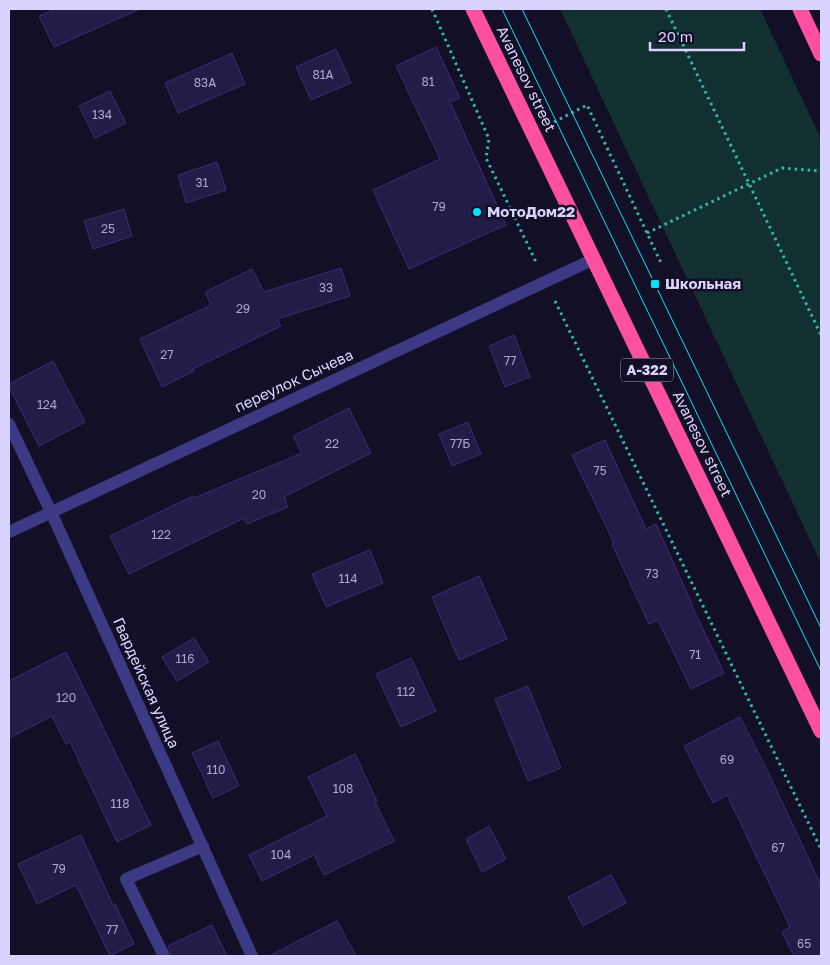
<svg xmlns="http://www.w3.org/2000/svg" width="830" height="965" viewBox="0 0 830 965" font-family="'Golos Text',sans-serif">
	<rect width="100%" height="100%" fill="#130f26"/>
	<!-- green -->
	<path fill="#12302f" d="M560 9H760L821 139V563Z"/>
	<!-- building -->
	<g fill="#241b47" stroke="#3b2d73">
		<path d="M56 9H140L54 47 39 16Z"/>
		<path d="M436 47 460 98 450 102 506 225 409 269 373 190 440 159 396 66Z"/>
		<path d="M336 49 351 83 311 100 296 67Z"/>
		<path d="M232 53 245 84 178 113 165 83Z"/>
		<path d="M110 91 126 123 95 138 79 106Z"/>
		<path d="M217 162 226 190 186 203 178 175Z"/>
		<path d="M124 209 132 236 93 249 84 221Z"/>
		<path d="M341 268 350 296 277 319 281 326 193 369 194 371 162 387 140 339 211 305 205 292 252 269 264 292Z"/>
		<path d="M514 335 530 377 505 387 489 346Z"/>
		<path d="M53 361 85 422 39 446 9 387V384Z"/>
		<path d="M349 408 371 453 284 497 288 507 247 524 244 518 129 574 110 536 193 496 194 498 302 453 293 436Z"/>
		<path d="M468 422 481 454 452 466 439 434Z"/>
		<path d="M605 440 646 529 656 524 692 604H691L724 673 691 689 658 620 649 624 612 544 614 543 572 455Z"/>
		<path d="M370 550 383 583 326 607 312 574Z"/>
		<path d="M479 576 507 639 459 660 432 597Z"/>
		<path d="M194 638 209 662 177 681 162 657Z"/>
		<path d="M66 652 151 825 117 842 70 742 66 744 52 716 9 738V681Z"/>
		<path d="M411 658 436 711 401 727 376 674Z"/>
		<path d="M528 686 561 768 528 781 495 699Z"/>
		<path d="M740 717 769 774 821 885V956H794L782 932 790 927 727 795 713 803 684 746Z"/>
		<path d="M218 741 239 786 213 798 192 753Z"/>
		<path d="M355 754 377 801 375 802 394 841 324 875 314 855 262 881 249 855 327 816 308 777Z"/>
		<path d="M489 826 506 859 482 872 466 839Z"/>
		<path d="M81 835 113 905 115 904 134 944 110 956 76 885 37 904 18 864Z"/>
		<path d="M611 875 626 903 583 926 568 897Z"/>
		<path d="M337 921 356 956H269Z"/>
		<path d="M212 925 227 956H172L168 946Z"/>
	</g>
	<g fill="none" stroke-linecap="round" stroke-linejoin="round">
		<!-- path -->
		<g stroke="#2fb8b0" stroke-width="3" stroke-dasharray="2.5 4" stroke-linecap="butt">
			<path d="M432 9 489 139 486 158 536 262"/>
			<path d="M666 9 821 335"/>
			<path d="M554 122 587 105 662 265"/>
			<path d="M647 233 782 168 821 171"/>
			<path d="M555 301 821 849"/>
		</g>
		<!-- lane -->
		<path stroke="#3d3a85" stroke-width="12" d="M164 956 126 879 203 846"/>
		<!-- street -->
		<g stroke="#3d3a85" stroke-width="12">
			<path d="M9 424 51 512 252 956"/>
			<path d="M9 532 594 259"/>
		</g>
		<!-- highway -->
		<g stroke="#ff4fa3" stroke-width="15">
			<path d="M473 9 821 731"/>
			<path d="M800 9 821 54"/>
		</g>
		<!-- tram -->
		<g stroke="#00e5ff" stroke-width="1">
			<path d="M502 9 821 671"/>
			<path d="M522 9 821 628"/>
		</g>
	</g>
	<!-- markers -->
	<g fill="#00e5ff" stroke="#130f26" stroke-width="2">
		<circle cx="477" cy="212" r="5"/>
		<rect x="650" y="279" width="10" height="10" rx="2.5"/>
	</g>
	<g text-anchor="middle" stroke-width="5" stroke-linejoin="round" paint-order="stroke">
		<!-- number labels -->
		<g font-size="12" fill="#aca6d1">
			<text x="323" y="79">81А</text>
			<text x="428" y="86">81</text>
			<text x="205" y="87">83А</text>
			<text x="102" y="119">134</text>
			<text x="202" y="187">31</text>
			<text x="439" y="211">79</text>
			<text x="108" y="233">25</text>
			<text x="326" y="292">33</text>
			<text x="243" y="313">29</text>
			<text x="167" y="359">27</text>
			<text x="510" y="365">77</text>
			<text x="47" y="409">124</text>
			<text x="332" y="448">22</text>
			<text x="460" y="448">77Б</text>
			<text x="600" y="475">75</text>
			<text x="259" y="499">20</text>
			<text x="161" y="539">122</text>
			<text x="652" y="578">73</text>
			<text x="348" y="583">114</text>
			<text x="695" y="659">71</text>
			<text x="185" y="663">116</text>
			<text x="406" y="696">112</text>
			<text x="66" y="702">120</text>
			<text x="727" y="764">69</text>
			<text x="216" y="774">110</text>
			<text x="343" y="793">108</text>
			<text x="120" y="808">118</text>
			<text x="778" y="852">67</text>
			<text x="281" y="859">104</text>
			<text x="59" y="873">79</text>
			<text x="112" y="934">77</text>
			<text x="804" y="948">65</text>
		</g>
		<!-- shield labels -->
		<rect fill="#130f26" stroke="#9e99be" stroke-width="1" x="621" y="358.5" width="52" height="23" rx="4"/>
		<g font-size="14" font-weight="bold" fill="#d9d4ff">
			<text x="647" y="375">А-322</text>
		</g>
		<!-- street labels -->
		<g font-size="15" fill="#d9d4ff" stroke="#130f26">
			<text transform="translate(526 79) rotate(64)" y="5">Avanesov street</text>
			<text transform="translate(294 381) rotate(-25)" y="5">переулок Сычева</text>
			<text transform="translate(702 444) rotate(64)" y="5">Avanesov street</text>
			<text transform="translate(146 683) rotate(66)" y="5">Гвардейская улица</text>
		</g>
		<!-- poi labels -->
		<g font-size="15" font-weight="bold" fill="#d9d4ff" stroke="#130f26" text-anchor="start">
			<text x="487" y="217">МотоДом22</text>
			<text x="665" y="289">Школьная</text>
		</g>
	</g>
	<!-- border -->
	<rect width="830" height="965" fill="none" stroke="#d9d4ff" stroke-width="20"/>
	<!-- scale -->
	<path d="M650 42v8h94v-8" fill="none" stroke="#d9d4ff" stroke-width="2.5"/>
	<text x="658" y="42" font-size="15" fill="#d9d4ff" stroke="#130f26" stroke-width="4" paint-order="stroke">20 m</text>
</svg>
